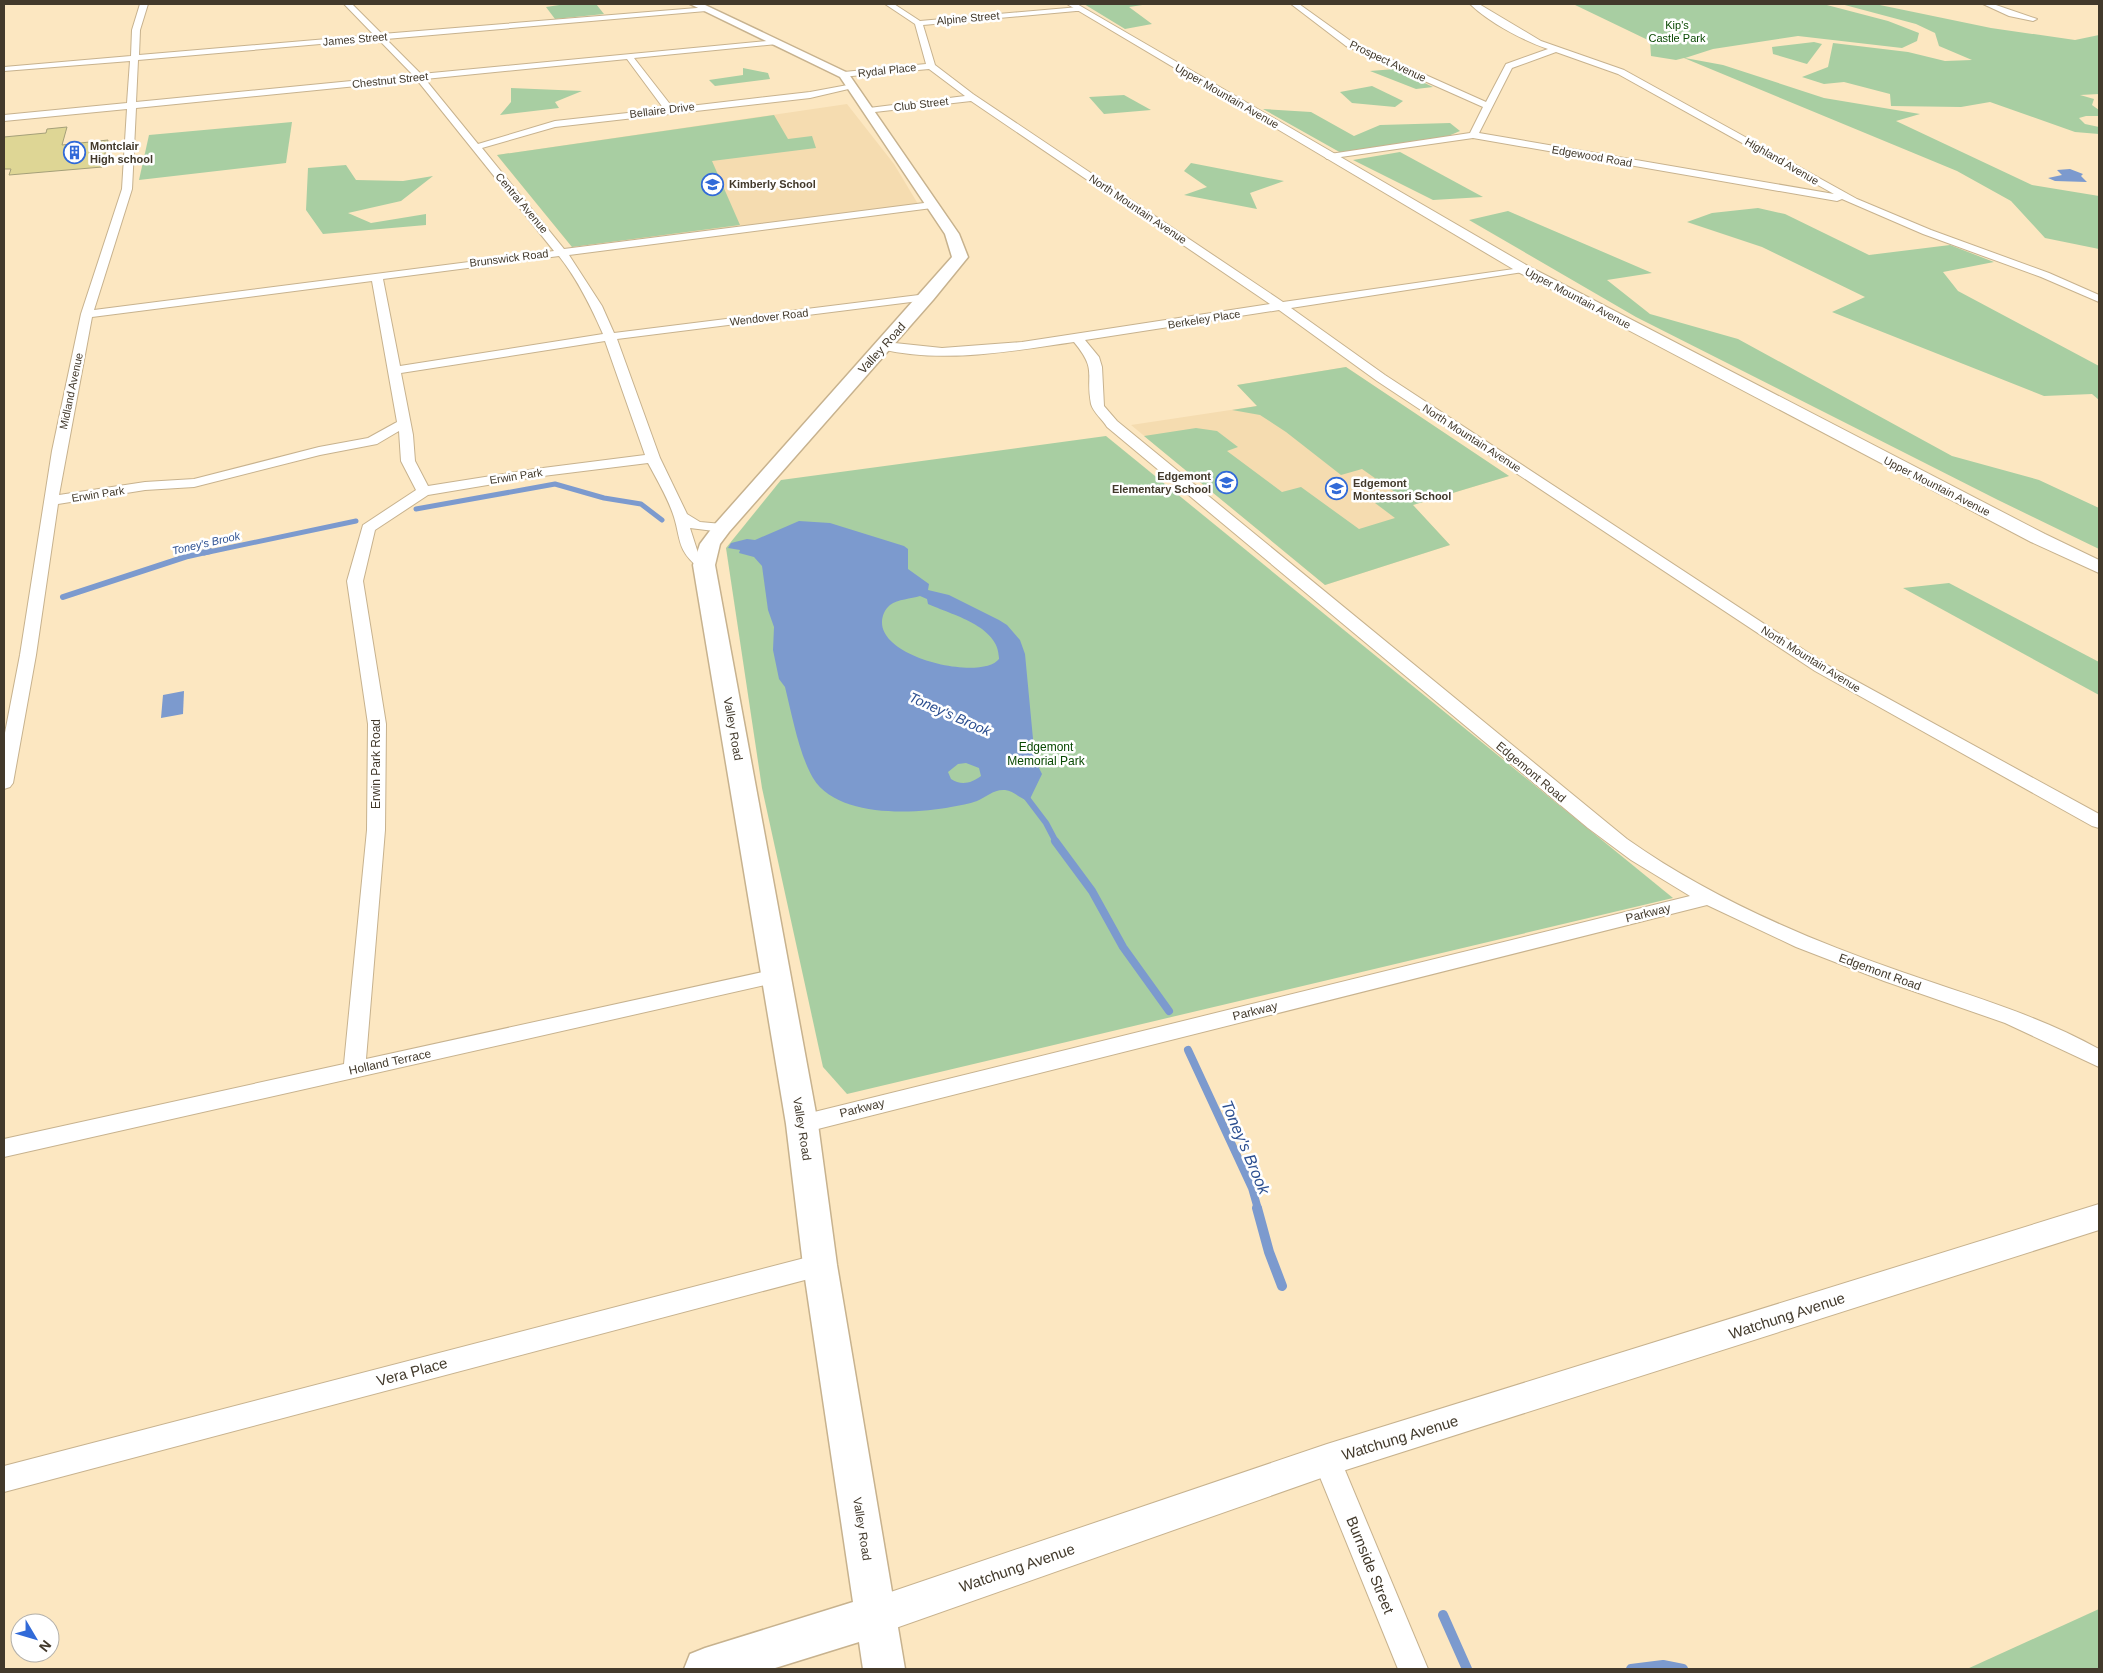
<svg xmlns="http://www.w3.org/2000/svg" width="2103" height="1673" viewBox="0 0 2103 1673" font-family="Arial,sans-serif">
	<rect width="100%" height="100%" fill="#fce7c1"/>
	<!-- built -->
	<g fill="#f5dcb0">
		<path d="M847 104 894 164 918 204 572 247 497 155Z"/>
		<path d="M1346 367 1509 476 1413 505 1450 545 1325 585 1131 425 1257 406 1237 385Z"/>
	</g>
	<!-- green -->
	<g fill="#a8cea2">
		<path d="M566 4H596L604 14 555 19 546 7Z"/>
		<path d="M1084 4H1149L1129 7 1152 24 1125 29Z"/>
		<path d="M1573 4H1823L1888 21 1919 33 1917 41 1902 48 1798 36 1713 49 1685 58 1723 65 1824 98 1920 114 1896 121 2032 185 2099 196V249L2045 238 2011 201 1957 171 1684 58 1676 60 1651 56 1650 41Z"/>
		<path d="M1841 4H1875L1991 28 2075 40 2099 35V94L2080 95 2094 99 2092 105 2099 110V116H2086L2079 118 2085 124 2099 127V134L2075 132 1990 102 1961 107 1891 106 1890 94 1844 82 1824 84 1802 77 1828 67 1833 43 1908 52 1945 61 1972 60 1939 46 1935 33 1916 24Z"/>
		<path d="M1814 42 1822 44 1807 64 1773 54 1772 47Z"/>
		<path d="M743 68 768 73 770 79 715 86 709 80 743 75Z"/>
		<path d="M1395 69 1433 87 1416 89 1370 71Z"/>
		<path d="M1372 86 1403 101 1395 107 1352 103 1340 92Z"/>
		<path d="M511 88 582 91 555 102 559 108 500 115 511 102Z"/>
		<path d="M1124 95 1151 110 1104 114 1089 97Z"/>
		<path d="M1263 109 1311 112 1354 136 1380 125 1450 123 1460 131 1446 137 1343 154Z"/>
		<path d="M774 115 788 139 812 136 816 148 712 161 740 225 572 247 497 155Z"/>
		<path d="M292 122 286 163 139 180 149 135Z"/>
		<path d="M1400 152 1483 197 1433 200 1353 160Z"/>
		<path d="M1191 163 1284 181 1250 193 1257 209 1184 195 1207 187 1184 171Z"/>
		<path d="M346 165 356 180 403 181 433 176 401 201 348 213 371 223 426 214V225L323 234 306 210 308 168Z"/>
		<path d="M1758 208 1785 214 1869 255 1950 245 1994 262 1943 272 1958 291 2099 366V400L2092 394 2044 396 1832 312 1865 297 1762 247 1687 222 1712 213Z"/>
		<path d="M1508 211 1652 273 1607 280 1650 314 1738 339 1952 456 2039 480 2099 508V549L1998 500 1636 317 1469 220Z"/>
		<path d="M1346 367 1509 476 1413 505 1450 545 1325 585 1144 436 1196 428 1217 431 1238 447 1227 451 1282 492 1301 487 1359 529 1395 518 1375 503 1399 495 1362 469 1341 475 1286 432 1260 415 1232 410 1257 406 1237 385Z"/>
		<path d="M1106 436 1673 898 847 1094 823 1067 762 788 726 548 781 480Z"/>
		<path d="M1949 583 2099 662V695L1903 588Z"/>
		<path d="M2099 1609V1669H1967Z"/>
	</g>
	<!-- water -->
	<g fill="#7c9ace" fill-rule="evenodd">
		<path d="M2070 169 2083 174 2081 176 2087 182 2055 181 2048 178 2062 175 2057 170Z"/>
		<path d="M799 521 830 523 904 546 908 549V569L929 584 928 590 949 595 999 620 1007 625 1020 640 1025 654 1035 760 1042 774 1029 801C1020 799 1014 791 1005 790 994 789 986 797 977 801 969 804 960 805 951 807 913 814 837 818 813 778 799 754 792 715 785 687L779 679 773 650 774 627 768 610 762 566 754 557 739 553 740 550 728 548 731 543 747 539 755 540ZM920 596 927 599 928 604C952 615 1000 626 999 659 982 681 881 659 882 622 882 616 885 609 890 605 898 599 911 599 920 596ZM966 763 979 768 981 776C972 783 961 786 951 779L948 772 958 764Z"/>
		<path d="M184 691 183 714 161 718 163 695Z"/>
	</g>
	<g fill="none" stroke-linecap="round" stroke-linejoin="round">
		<!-- stream-far3 -->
		<g stroke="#7c9ace" stroke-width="5">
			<path d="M416 509 555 484 604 498 641 504 662 520"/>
			<path d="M204 553 356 521"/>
		</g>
		<!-- stream-far2 -->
		<g stroke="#7c9ace" stroke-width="6">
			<path d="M63 597 188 556 210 551"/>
			<path d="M1024 794 1046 823 1056 842"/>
		</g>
		<!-- stream-far1 -->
		<g stroke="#7c9ace" stroke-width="8">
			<path d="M1055 841 1092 891 1123 947 1169 1011"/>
			<path d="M1188 1050 1252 1188 1258 1209"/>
		</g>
		<!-- stream -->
		<g stroke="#7c9ace" stroke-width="10">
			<path d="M1257 1208 1269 1252 1282 1286"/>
			<path d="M1443 1615 1467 1669"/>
			<path d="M1631 1669 1663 1665 1683 1669"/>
		</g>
	</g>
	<!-- building -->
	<path fill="#ded695" stroke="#a5a079" d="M67 127 62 145 108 140 102 167 9 175 11 169H4V137L46 133 47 129Z"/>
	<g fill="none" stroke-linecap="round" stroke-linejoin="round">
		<defs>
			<g id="minor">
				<path d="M140 4H148L140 30 139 55 374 35 344 4H352L382 34 709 7V11H706L386 39 421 74 777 40 781 42 777 44 634 58 673 108 810 92 853 84 857 87 810 98 555 127 482 148 564 249 932 202 937 205 932 208 569 255 602 306 614 333 927 294 933 297 927 300 617 339 660 458 687 514 700 522 722 524 729 528 722 532 690 528 698 553 712 565 709 568H699C677 550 681 540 674 517 668 498 657 480 648 463L535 477 428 495 375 530 363 581 386 724 385 830 366 1059 776 969 783 971 786 976 783 981 4 1157V1139L344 1064 367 830 368 724 347 581 363 525 416 490 401 461 399 431 377 444 320 455 194 487 145 490 58 504 36 655 13 783 10 787 4 789V738L20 655 52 451 81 314 122 189 127 109 4 121V115L127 103 130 61 4 71V67L131 56 132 30ZM378 39 413 75 136 102 138 60ZM627 59 664 109 555 121 478 144 425 79ZM417 80 554 251 94 310 132 189 136 108ZM559 256C578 280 591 307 603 334L400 366 383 279ZM372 281 397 422 368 438 319 447 194 479 145 482 59 495 92 317ZM605 341 645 455 535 469 428 486 415 461 413 435 401 373Z"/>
				<path d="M885 4H894L920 21 1079 7V11H1076L923 25 935 65 973 94 1283 302 1527 267 1528 269 1523 272 1291 308 1385 375 1827 665 2099 814V828L2092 826 1815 671 1377 381 1279 310 1085 340 1099 357 1102 367 1104 406 1117 421 1627 839C1709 897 1804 938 1899 971 1967 995 2036 1014 2099 1049V1067L2005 1023 1884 981 1796 947 1707 905 802 1133 794 1130 791 1124 794 1118 802 1115 1690 896 1631 860 1588 828 1107 427C1103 420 1093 412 1091 404 1085 373 1098 371 1074 342 1012 351 943 364 881 349L879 346 885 342 942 348 1022 342 1270 304 971 101 866 113V109L869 108 965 96 929 69 841 77 840 75 844 72 926 64 915 24Z"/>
				<path d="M1291 4H1299L1352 42 1486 102 1506 64 1548 49C1522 40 1490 23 1470 4H1479L1541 41 1624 70 1857 199 1931 230 2049 273 2099 295V302L2041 277 1923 234 1842 199 1837 201 1473 138 1327 159 1325 157 1330 154 1470 133 1483 107 1346 46ZM1556 52 1618 74 1834 194 1479 133 1512 68Z"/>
				<path d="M1983 4H1993L2037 19 2033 21 2009 16Z"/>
				<path d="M820 1254 829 1258 832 1265 829 1272 820 1276 4 1492V1466Z"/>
				<path d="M1327 1447 1337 1451 1428 1669H1398L1313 1460 1317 1451Z"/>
			</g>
			<g id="tertiary">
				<path d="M1067 4H1077L1528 266 2045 534 2099 560V573L2031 542 1518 272Z"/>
				<path d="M2099 1204V1230L1327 1476 876 1635 863 1629 857 1616 863 1603 876 1597 1327 1444Z"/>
			</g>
			<path id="secondary" d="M690 4H703L848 73 959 234 968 257 933 300 729 532 720 544 715 565 818 1124 837 1265 905 1669H863L859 1642 772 1669H684L690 1654 705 1648 853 1602 803 1265 786 1124 693 565 700 544 715 524 952 257 945 234 840 77Z"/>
		</defs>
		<!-- minor casing -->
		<use href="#minor" stroke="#c7b28e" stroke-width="2"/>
		<!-- tertiary casing -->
		<use href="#tertiary" stroke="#c7b28e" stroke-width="2"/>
		<!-- secondary casing -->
		<use href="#secondary" stroke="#c7b28e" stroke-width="3"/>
		<!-- minor -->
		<use href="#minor" fill="#fff" fill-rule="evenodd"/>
		<!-- tertiary -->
		<use href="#tertiary" fill="#fff" fill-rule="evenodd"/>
		<!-- secondary -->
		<use href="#secondary" fill="#fff" fill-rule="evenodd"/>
	</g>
	<!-- icons -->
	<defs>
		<symbol id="building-ring" viewBox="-11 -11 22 22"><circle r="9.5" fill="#fff" stroke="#316ad8" stroke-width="1.5"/><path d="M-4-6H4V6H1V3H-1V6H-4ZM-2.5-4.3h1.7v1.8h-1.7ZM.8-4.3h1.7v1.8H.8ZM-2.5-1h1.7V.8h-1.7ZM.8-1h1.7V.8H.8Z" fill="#316ad8"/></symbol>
		<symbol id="school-ring" viewBox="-11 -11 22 22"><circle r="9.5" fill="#fff" stroke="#316ad8" stroke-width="1.5"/><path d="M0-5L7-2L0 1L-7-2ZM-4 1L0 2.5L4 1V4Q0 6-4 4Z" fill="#316ad8"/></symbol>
	</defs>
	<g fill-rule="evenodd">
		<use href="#building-ring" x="62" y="140" width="25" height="25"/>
		<use href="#school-ring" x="700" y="172" width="25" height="25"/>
		<use href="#school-ring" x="1214" y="470" width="25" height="25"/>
		<use href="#school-ring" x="1324" y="476" width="25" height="25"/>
	</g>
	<g text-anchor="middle" stroke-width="5" stroke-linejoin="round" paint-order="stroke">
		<!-- far-street labels -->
		<g font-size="11" fill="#42392b" stroke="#fff">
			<text transform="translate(968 18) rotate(-5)" y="4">Alpine Street</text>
			<text transform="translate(355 39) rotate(-5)" y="4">James Street</text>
			<text transform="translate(1388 61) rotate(25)" y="4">Prospect Avenue</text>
			<text transform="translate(887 70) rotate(-6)" y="4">Rydal Place</text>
			<text transform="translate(390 80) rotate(-6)" y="4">Chestnut Street</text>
			<text transform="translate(1227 96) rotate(30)" y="4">Upper Mountain Avenue</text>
			<text transform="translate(921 104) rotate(-7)" y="4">Club Street</text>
			<text transform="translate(662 110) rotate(-7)" y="4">Bellaire Drive</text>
			<text transform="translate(1592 156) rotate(10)" y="4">Edgewood Road</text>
			<text transform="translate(1782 161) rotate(30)" y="4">Highland Avenue</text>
			<text transform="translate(522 203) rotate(50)" y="4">Central Avenue</text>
			<text transform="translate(1138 209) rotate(34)" y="4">North Mountain Avenue</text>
			<text transform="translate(509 258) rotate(-7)" y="4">Brunswick Road</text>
			<text transform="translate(1578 298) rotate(28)" y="4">Upper Mountain Avenue</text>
			<text transform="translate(769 317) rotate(-7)" y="4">Wendover Road</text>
			<text transform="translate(1204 319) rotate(-9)" y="4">Berkeley Place</text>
			<text transform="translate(71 391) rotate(-78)" y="4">Midland Avenue</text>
			<text transform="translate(1472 438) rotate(33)" y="4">North Mountain Avenue</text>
			<text transform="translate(516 476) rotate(-9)" y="4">Erwin Park</text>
			<text transform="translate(1937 486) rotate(27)" y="4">Upper Mountain Avenue</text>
			<text transform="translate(98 494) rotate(-9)" y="4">Erwin Park</text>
			<text transform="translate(1811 659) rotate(32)" y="4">North Mountain Avenue</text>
		</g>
		<!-- far-park labels -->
		<g font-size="11" fill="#0a4903" stroke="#fff">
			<text x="1677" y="29">Kip's<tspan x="1677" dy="13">Castle Park</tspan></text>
		</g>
		<!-- far-poi labels -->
		<g font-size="11" font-weight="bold" fill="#42392b" stroke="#fff" text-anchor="start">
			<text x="90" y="150">Montclair<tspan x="90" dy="13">High school</tspan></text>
			<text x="729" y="188">Kimberly School</text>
			<text x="1211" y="480" text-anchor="end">Edgemont<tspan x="1211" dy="13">Elementary School</tspan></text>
			<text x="1353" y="487">Edgemont<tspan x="1353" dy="13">Montessori School</tspan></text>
		</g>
		<!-- far-water labels -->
		<g font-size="11" font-style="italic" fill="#2d5091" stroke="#fff">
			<text transform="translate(206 543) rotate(-13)" y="4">Toney's Brook</text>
		</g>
		<!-- street labels -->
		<g font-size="12" fill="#42392b" stroke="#fff">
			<text transform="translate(882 348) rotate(-48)" y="4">Valley Road</text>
			<text transform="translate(733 729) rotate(80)" y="4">Valley Road</text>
			<text transform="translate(376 764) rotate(-90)" y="4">Erwin Park Road</text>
			<text transform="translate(1531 772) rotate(40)" y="4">Edgemont Road</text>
			<text transform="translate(1648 913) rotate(-14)" y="4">Parkway</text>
			<text transform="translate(1880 972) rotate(20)" y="4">Edgemont Road</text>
			<text transform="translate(1255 1011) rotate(-14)" y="4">Parkway</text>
			<text transform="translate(390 1062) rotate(-12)" y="4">Holland Terrace</text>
			<text transform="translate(862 1108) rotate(-14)" y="4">Parkway</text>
			<text transform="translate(802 1129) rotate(81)" y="4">Valley Road</text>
			<text transform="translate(862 1529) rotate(81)" y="4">Valley Road</text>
		</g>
		<!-- park labels -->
		<g font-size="12" fill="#0a4903" stroke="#fff">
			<text x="1046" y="751">Edgemont<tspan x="1046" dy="14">Memorial Park</tspan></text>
		</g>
		<!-- water labels -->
		<g font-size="14" font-style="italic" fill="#2d5091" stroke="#fff">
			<text transform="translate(950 714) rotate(24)" y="5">Toney's Brook</text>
		</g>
		<!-- near-street labels -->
		<g font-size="15" fill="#42392b" stroke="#fff">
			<text transform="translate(1787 1316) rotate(-18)" y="5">Watchung Avenue</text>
			<text transform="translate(412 1372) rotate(-15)" y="5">Vera Place</text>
			<text transform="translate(1400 1438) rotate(-17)" y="5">Watchung Avenue</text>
			<text transform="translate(1370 1565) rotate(68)" y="5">Burnside Street</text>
			<text transform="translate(1017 1568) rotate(-19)" y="5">Watchung Avenue</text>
		</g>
		<!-- near-water labels -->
		<g font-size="16" font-style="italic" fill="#2d5091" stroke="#fff">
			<text transform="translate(1246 1147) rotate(67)" y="6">Toney's Brook</text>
		</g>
	</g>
	<!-- border -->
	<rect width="2103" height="1673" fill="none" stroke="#42392b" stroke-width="10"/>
	<!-- north arrow -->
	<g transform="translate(35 1638) rotate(128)"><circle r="24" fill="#ffffff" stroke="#b3b0aa"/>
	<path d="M0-4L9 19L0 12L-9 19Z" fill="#316ad8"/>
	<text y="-8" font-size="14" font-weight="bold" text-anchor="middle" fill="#42392b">N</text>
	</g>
</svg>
